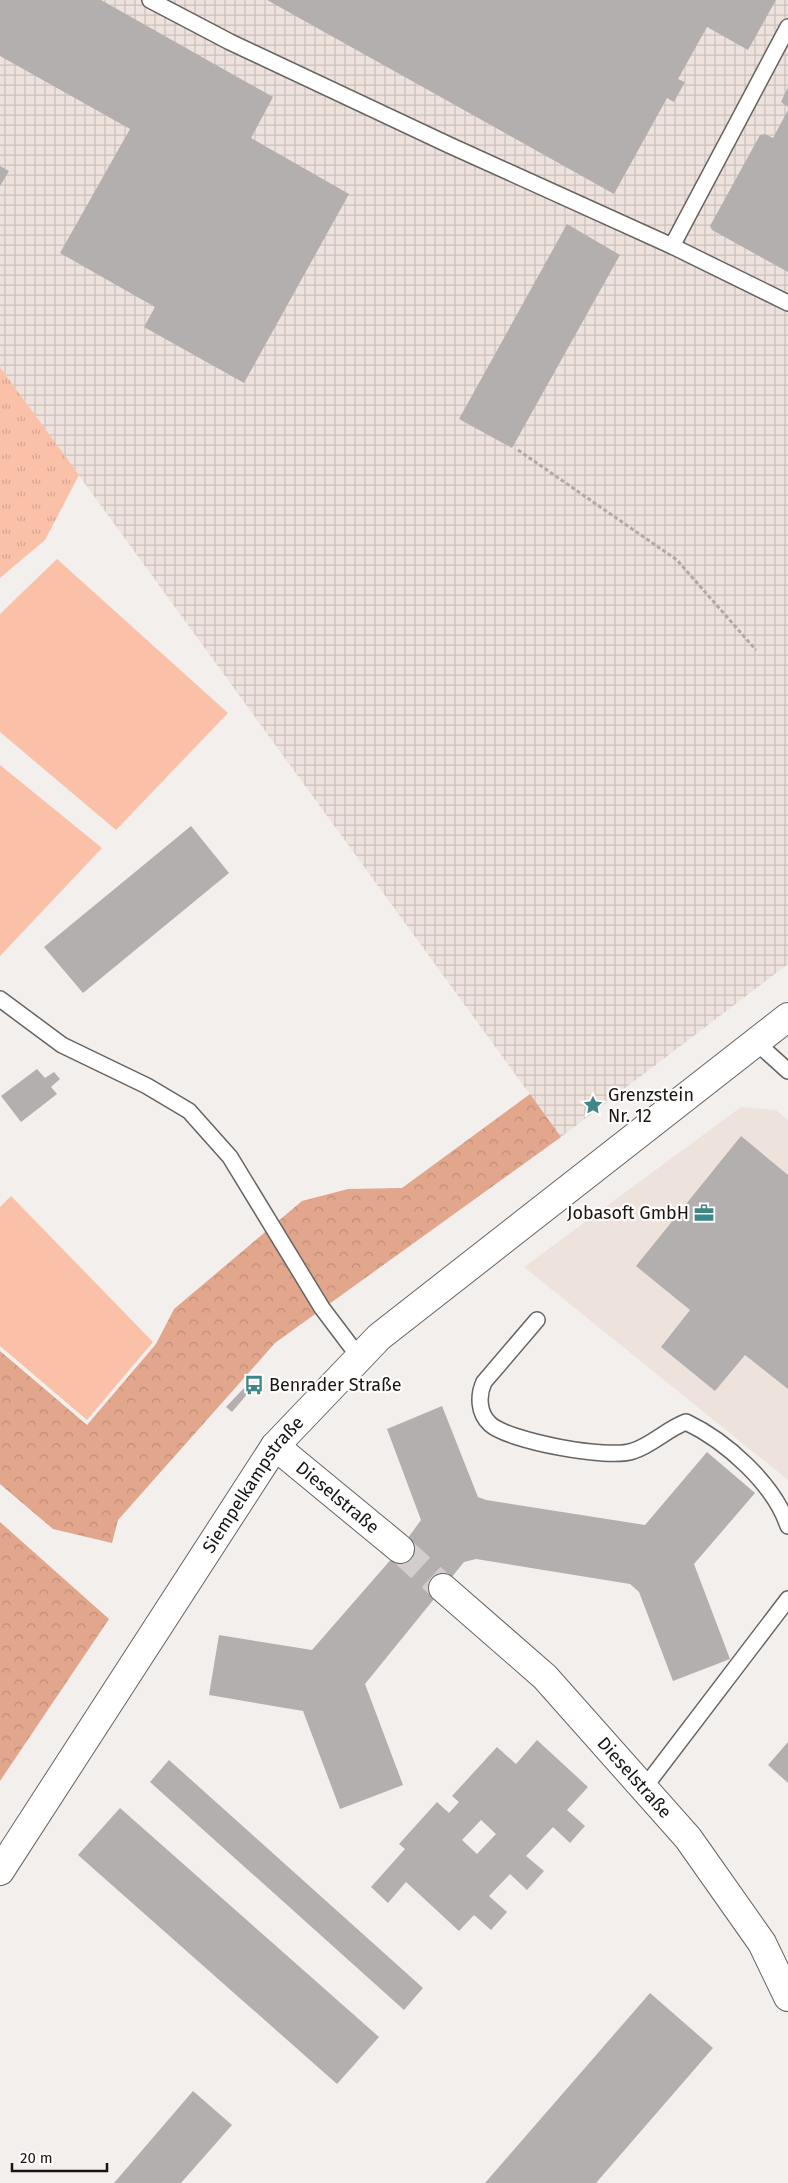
<svg xmlns="http://www.w3.org/2000/svg" width="788" height="2183" viewBox="0 0 788 2183" font-family="'Fira Sans',sans-serif">
	<defs>
		<pattern id="industrial-grid" width="8" height="8" patternUnits="userSpaceOnUse" patternTransform="scale(1.25)"><rect width="8" height="8" fill="#eee2dd"/><path d="M0 4h8M4 0v8" fill="none" stroke="#cbc1bd"/></pattern>
		<pattern id="grass-tufts" width="24" height="20" patternUnits="userSpaceOnUse" patternTransform="scale(1.25)"><rect width="24" height="20" fill="#fbc1a8"/><path d="M3 7l-1-3M5 7V3M7 7l1-3M15 17l-1-3M17 17v-4M19 17l1-3" fill="none" stroke="#d6a590"/></pattern>
		<pattern id="forest-crowns" width="20" height="18" patternUnits="userSpaceOnUse" patternTransform="scale(1.25)"><rect width="20" height="18" fill="#e1a68c"/><path d="M2 6a3 3 0 1 1 6 0M12 15a3 3 0 1 1 6 0" fill="none" stroke="#c08e78"/></pattern>
	</defs>
	<rect width="100%" height="100%" fill="#f3efed"/>
	<!-- built -->
	<path fill="#eee2dd" d="M741 1107 776 1110 788 1120V1480L524 1267Z"/>
	<!-- industrial -->
	<path fill="url(#industrial-grid)" d="M0 0H788V964L561 1137 0 367Z"/>
	<!-- grass -->
	<path fill="url(#grass-tufts)" d="M0 367 79 475 45 540 0 578Z"/>
	<!-- forest -->
	<g fill="url(#forest-crowns)">
		<path d="M530 1094 561 1137 275 1343 118 1520 112 1543 53 1529 0 1484V1351L87 1425 156 1344 174 1309 302 1201 348 1189 402 1188Z"/>
		<path d="M0 1522 109 1619 0 1781Z"/>
	</g>
	<!-- green -->
	<g fill="#fbc1a8">
		<path d="M57 559 228 713 116 830 0 732V614Z"/>
		<path d="M0 765 102 848 0 956Z"/>
		<path d="M11 1196 153 1342 87 1420 0 1346V1207Z"/>
	</g>
	<!-- building -->
	<g fill="#b3afae" fill-rule="evenodd">
		<path d="M0 0H101L273 97 251 138 349 194 244 383 144 327 155 307 60 253 130 129 0 56Z"/>
		<path d="M267 0H776L748 50 707 27 678 79 685 82 674 102 667 98 614 194Z"/>
		<path d="M788 87V107L781 102Z"/>
		<path d="M788 110V272L712 230 710 226 760 135 765 134 773 138Z"/>
		<path d="M0 166 9 171 0 186Z"/>
		<path d="M567 224 620 255 512 448 459 419Z"/>
		<path d="M191 826 229 873 83 993 44 947Z"/>
		<path d="M37 1069 45 1078 54 1072 60 1079 51 1087 57 1094 21 1122 1 1096Z"/>
		<path d="M741 1136 788 1175V1389L745 1355 715 1391 661 1347 690 1310 636 1266Z"/>
		<path d="M244 1388 249 1392 232 1412 226 1407Z"/>
		<path d="M442 1406 478 1497 486 1500 645 1525 707 1452 755 1493 694 1564 730 1659 673 1681 639 1592 630 1584 476 1559 464 1562 365 1684 403 1785 340 1809 303 1711 209 1695 219 1635 312 1650 400 1549 421 1520 387 1429Z"/>
		<path d="M537 1740 588 1787 567 1810 585 1826 570 1843 553 1827 526 1856 544 1871 527 1890 510 1874 489 1896 507 1912 491 1930 474 1915 459 1931 406 1882 388 1903 371 1887 405 1849 399 1844 437 1802 449 1813 459 1802 452 1796 497 1747 516 1764ZM481 1820 496 1834 477 1854 462 1840Z"/>
		<path d="M788 1742V1783L768 1765Z"/>
		<path d="M169 1760 423 1988 404 2010 150 1782Z"/>
		<path d="M120 1808 379 2037 337 2084 78 1855Z"/>
		<path d="M650 1993 713 2048 596 2183H485Z"/>
		<path d="M193 2091 232 2125 181 2183H114Z"/>
	</g>
	<g fill="none" stroke-linecap="round" stroke-linejoin="round">
		<!-- minor-tunnel -->
		<path stroke="#d2cecd" stroke-width="28" stroke-dasharray="28 14" stroke-linecap="butt" d="M400 1549 443 1588"/>
		<defs>
			<g id="service">
				<path d="M150 0 230 42 449 145 672 246 788 27"/>
				<path d="M672 246 788 303"/>
				<path d="M0 999 62 1045 147 1086 189 1111 230 1157 322 1308 359 1357"/>
				<path d="M757 1043 788 1071"/>
				<path d="M537 1320 484 1382C478 1395 478 1413 490 1424 508 1441 609 1460 633 1451 652 1445 667 1429 686 1422 726 1441 774 1484 788 1526"/>
				<path d="M644 1788 788 1599"/>
			</g>
			<g id="minor">
				<path id="s1" d="M275 1446 400 1549"/>
				<path id="s2" d="M443 1588 545 1677 688 1838 762 1943 788 1997"/>
			</g>
			<g id="tertiary">
				<path id="s3" d="M0 1871 275 1446 379 1337 788 1017"/>
			</g>
		</defs>
		<!-- service casing -->
		<use href="#service" stroke="#676462" stroke-width="18"/>
		<!-- minor casing -->
		<use href="#minor" stroke="#676462" stroke-width="30"/>
		<!-- tertiary casing -->
		<use href="#tertiary" stroke="#676462" stroke-width="30"/>
		<!-- path -->
		<path stroke="#adaaa8" stroke-width="3" stroke-dasharray="4 2.5" stroke-linecap="butt" d="M518 450 677 560 756 650"/>
		<!-- service -->
		<use href="#service" stroke="#fff" stroke-width="15"/>
		<!-- minor -->
		<use href="#minor" stroke="#fff" stroke-width="28"/>
		<!-- tertiary -->
		<use href="#tertiary" stroke="#fff" stroke-width="28"/>
	</g>
	<!-- icons -->
	<defs>
		<symbol id="sight-bare" viewBox="-9 -9 18 18"><path d="M0-6L1.8-2.2L6-1.7L2.9 1.2L3.7 5.4L0 3.3L-3.7 5.4L-2.9 1.2L-6-1.7L-1.8-2.2Z" fill="#3f8787" stroke="#fffcfb" stroke-width="2.5" paint-order="stroke"/></symbol>
		<symbol id="office-bare" viewBox="-9 -9 18 18"><path d="M-6-3h4V-5.5h4V-3h4V5H-6ZM-1-4.5V-3h2v-1.5ZM-6 0V1H6V0Z" fill="#3f8787" stroke="#fffcfb" stroke-width="2.5" paint-order="stroke"/></symbol>
		<symbol id="bus-bare" viewBox="-9 -9 18 18"><path d="M-5-6H5V4H4V6H2V4H-2V6H-4V4H-5ZM-3.5-4V0h7V-4ZM-3.5 1.2v1.5H-2V1.2ZM2 1.2v1.5H3.5V1.2Z" fill="#3f8787" stroke="#fffcfb" stroke-width="2.5" paint-order="stroke"/></symbol>
	</defs>
	<g fill-rule="evenodd">
		<use href="#sight-bare" x="579" y="1091" width="28" height="28"/>
		<use href="#office-bare" x="690" y="1199" width="28" height="28"/>
		<use href="#bus-bare" x="240" y="1371" width="28" height="28"/>
	</g>
	<g text-anchor="middle" stroke-width="4.5" stroke-linejoin="round" paint-order="stroke">
		<!-- poi labels -->
		<g font-size="18" fill="#171615" stroke="#fffcfb" text-anchor="start">
			<text x="608" y="1101">Grenzstein<tspan x="608" dy="21">Nr. 12</tspan></text>
			<text x="689" y="1219" text-anchor="end">Jobasoft GmbH</text>
			<text x="269" y="1391">Benrader Straße</text>
		</g>
		<!-- street labels -->
		<g font-size="18" fill="#171615" stroke="#fffcfb">
			<text dy="6" stroke="none"><textPath href="#s3" startOffset="462">Siempelkampstraße</textPath></text>
			<text dy="6" stroke="none"><textPath href="#s1" startOffset="81">Dieselstraße</textPath></text>
			<text dy="6" stroke="none"><textPath href="#s2" startOffset="270">Dieselstraße</textPath></text>
		</g>
	</g>
	<!-- scale -->
	<path d="M12 2163v8h95v-8" fill="none" stroke="#171615" stroke-width="2.5"/>
	<text x="20" y="2163" font-size="15" fill="#171615" stroke="#fffcfb" stroke-width="4" paint-order="stroke">20 m</text>
</svg>
